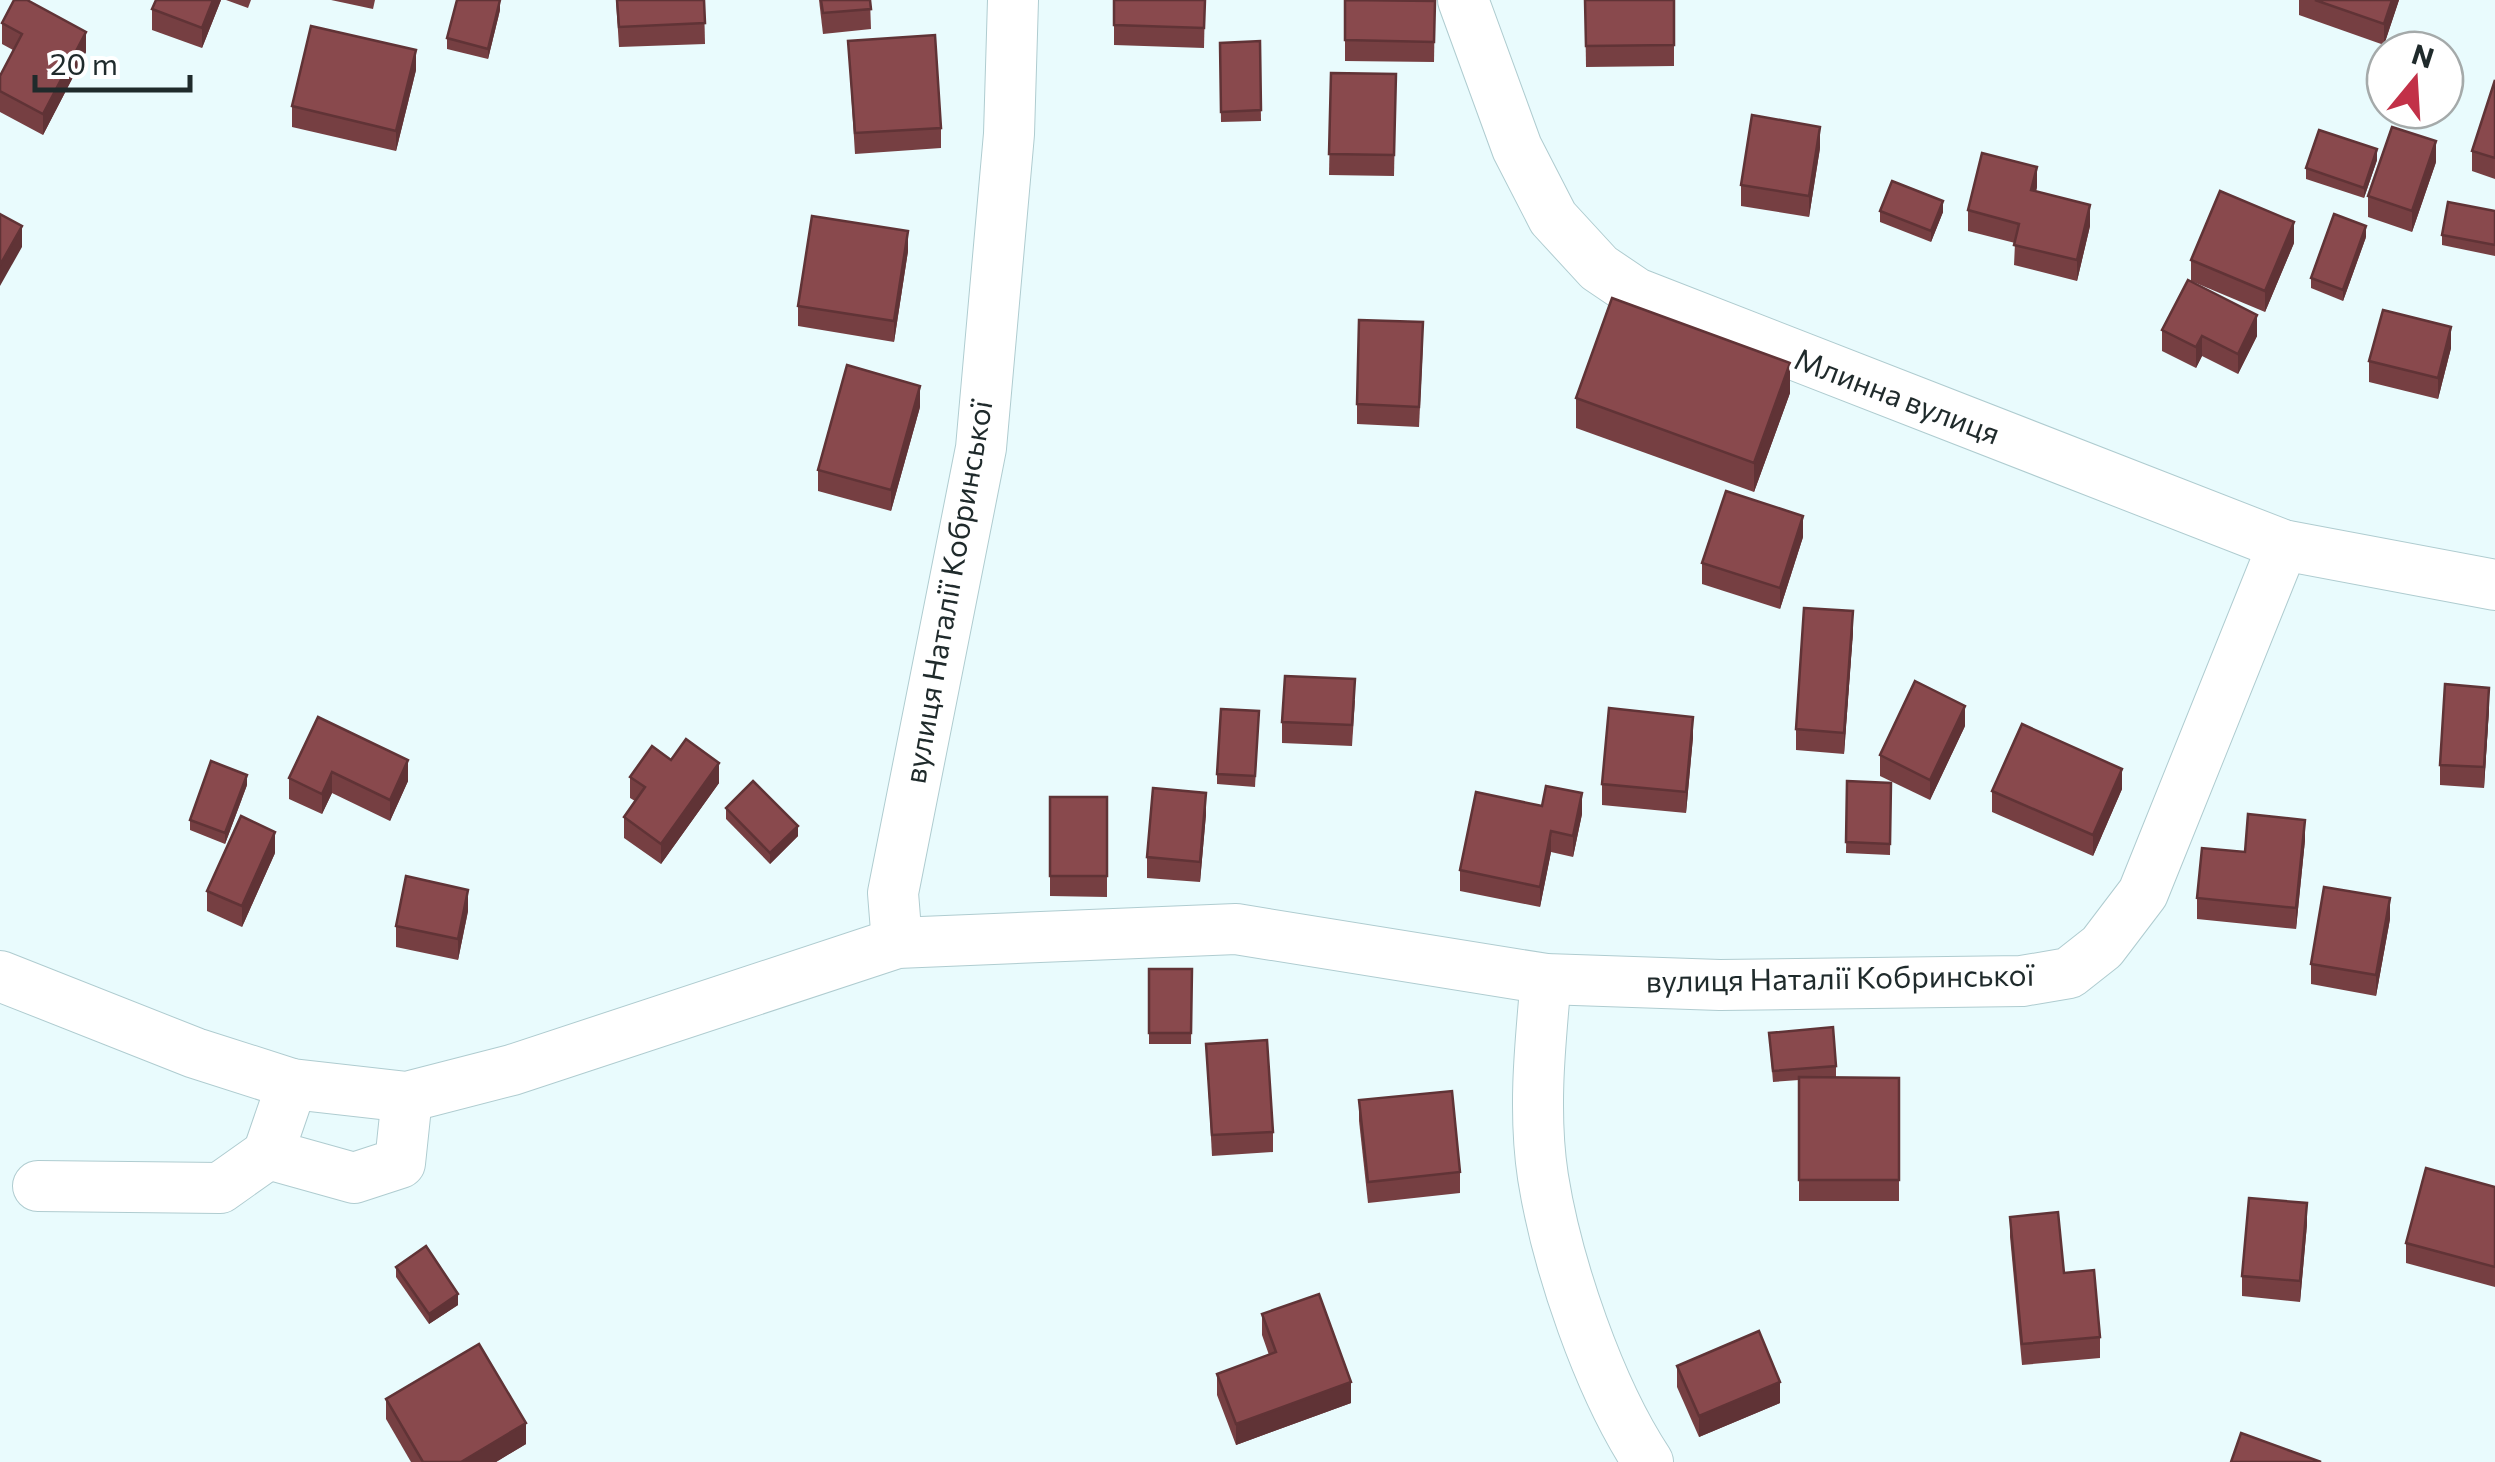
<svg xmlns="http://www.w3.org/2000/svg" width="2495" height="1462" viewBox="0 0 2495 1462" font-family="Commissioner,sans-serif">
	<rect width="100%" height="100%" fill="#e9fbfd"/>
	<g fill="none" stroke-linecap="round" stroke-linejoin="round">
		<defs>
			<g id="minor">
				<path d="M1463 0 1517 148 1553 218 1599 268 1636 293 2283 545 2495 585"/>
				<path d="M897 943 893 893 981 448 1009 134 1013 0"/>
				<path d="M0 976 195 1053 292 1084 407 1097 512 1070 897 943 1236 929 1546 979 1720 985 2022 981 2069 973 2102 947 2143 893 2283 545"/>
				<path d="M1546 979C1540 1045 1533 1112 1543 1177 1557 1265 1599 1388 1648 1462"/>
				<path d="M292 1084 268 1154 354 1178 400 1163 407 1097"/>
				<path d="M38 1186 220 1188 268 1154"/>
			</g>
		</defs>
		<!-- minor casing -->
		<use href="#minor" stroke="#afccd0" stroke-width="52"/>
		<!-- minor -->
		<use href="#minor" stroke="#fff" stroke-width="50"/>
	</g>
	<!-- wall -->
	<g fill="#763f42">
		<path d="M221 0 202 48 152 30V9Z"/>
		<path d="M226 0H251L248 8Z"/>
		<path d="M331 0H375L373 9Z"/>
		<path d="M616 0H704L705 44 619 47Z"/>
		<path d="M819 0H870L871 29 823 34Z"/>
		<path d="M1114 0H1205L1204 48 1114 45Z"/>
		<path d="M1585 0H1674V66L1586 67Z"/>
		<path d="M2299 0H2399L2384 45 2299 15Z"/>
		<path d="M1435 1 1434 62 1345 61V40Z"/>
		<path d="M500 10 488 59 447 49V38Z"/>
		<path d="M2 23 86 52 43 135 0 112V76L13 50 2 44Z"/>
		<path d="M848 41 941 128V148L855 154Z"/>
		<path d="M1260 41 1261 121 1221 122 1220 43Z"/>
		<path d="M416 70 396 151 292 127V106Z"/>
		<path d="M1331 73 1396 74 1394 176 1329 175Z"/>
		<path d="M2495 80V179L2472 171V151Z"/>
		<path d="M1820 148 1809 217 1741 206V185Z"/>
		<path d="M2377 160 2364 198 2306 179V168Z"/>
		<path d="M2436 162 2412 232 2368 217V196Z"/>
		<path d="M2037 187 2036 191 2090 226 2077 281 2014 265 2015 243 1968 231V210Z"/>
		<path d="M1880 211 1943 212 1931 242 1880 222Z"/>
		<path d="M2495 211V256L2442 245V235Z"/>
		<path d="M2366 237 2343 301 2311 288V278Z"/>
		<path d="M2294 243 2265 312 2191 281V260Z"/>
		<path d="M908 251 894 342 798 326V306Z"/>
		<path d="M2162 330 2257 336 2238 374 2202 356 2196 368 2162 351Z"/>
		<path d="M1423 343 1419 427 1357 424V404Z"/>
		<path d="M2451 348 2438 399 2369 382V361Z"/>
		<path d="M1790 393 1754 492 1576 428V398Z"/>
		<path d="M920 407 891 511 818 491V470Z"/>
		<path d="M1803 537 1780 609 1702 584V563Z"/>
		<path d="M1853 632 1844 754 1796 750V729Z"/>
		<path d="M1355 700 1352 746 1282 743V722Z"/>
		<path d="M2489 709 2484 788 2440 785V765Z"/>
		<path d="M1259 711 1255 787 1217 784V774Z"/>
		<path d="M318 717 408 781 390 821 332 793 322 814 289 799V778Z"/>
		<path d="M1965 726 1930 800 1880 776V755Z"/>
		<path d="M1693 737 1686 813 1602 805V784Z"/>
		<path d="M671 760 719 783 661 864 624 838V817L635 801 630 798V777Z"/>
		<path d="M1847 781 1891 783 1890 855 1846 853Z"/>
		<path d="M247 785 225 844 190 830V820Z"/>
		<path d="M2122 789 2093 856 1992 812V791Z"/>
		<path d="M1050 797H1107V897L1050 896Z"/>
		<path d="M726 808 798 836 770 864 726 819Z"/>
		<path d="M1206 814 1200 882 1147 878V857Z"/>
		<path d="M1582 814 1573 857 1551 852 1540 907 1460 891V870Z"/>
		<path d="M2305 840 2296 929 2197 919V898L2245 852Z"/>
		<path d="M275 853 242 927 207 911V891Z"/>
		<path d="M468 911 458 960 396 947V926Z"/>
		<path d="M2390 919 2376 996 2311 984V964Z"/>
		<path d="M1149 969H1192L1191 1044H1149Z"/>
		<path d="M1769 1033 1836 1066V1077L1899 1078V1201H1799V1080L1773 1082Z"/>
		<path d="M1206 1044 1273 1132V1152L1212 1156Z"/>
		<path d="M1359 1100 1460 1172V1193L1368 1203 1359 1121Z"/>
		<path d="M2495 1187V1287L2406 1263V1243Z"/>
		<path d="M2010 1217 2064 1273 2100 1337V1358L2022 1365 2010 1237Z"/>
		<path d="M2307 1224 2300 1302 2242 1296V1276Z"/>
		<path d="M396 1267 458 1305 429 1324 396 1277Z"/>
		<path d="M1262 1314 1351 1403 1236 1445 1217 1395V1374L1269 1355 1262 1335Z"/>
		<path d="M1677 1366 1780 1403 1699 1437 1677 1387Z"/>
		<path d="M386 1399 526 1444 496 1462H411L386 1419Z"/>
	</g>
	<!-- shaded-wall -->
	<g fill="#603336">
		<path d="M213 0H221L202 48V28Z"/>
		<path d="M500 0V10L488 59V49Z"/>
		<path d="M2392 0H2399L2384 45V24Z"/>
		<path d="M86 32V52L43 135V114Z"/>
		<path d="M416 50V70L396 151V131Z"/>
		<path d="M1820 127V148L1809 217V196Z"/>
		<path d="M2436 141V162L2412 232V211Z"/>
		<path d="M2377 149V160L2364 198V188Z"/>
		<path d="M2037 167V187L2031 211V190Z"/>
		<path d="M1943 201V212L1931 242V231Z"/>
		<path d="M2090 205V226L2077 281V260Z"/>
		<path d="M2294 222V243L2265 312V291Z"/>
		<path d="M22 226V247L0 286V265Z"/>
		<path d="M2366 226V237L2343 301V290Z"/>
		<path d="M908 231V251L894 342V321Z"/>
		<path d="M2257 315V336L2238 374V354Z"/>
		<path d="M2451 327V348L2438 399V378Z"/>
		<path d="M2202 336V356L2196 368V347Z"/>
		<path d="M1790 363V393L1754 492V463Z"/>
		<path d="M920 386V407L891 511V490Z"/>
		<path d="M1803 516V537L1780 609V588Z"/>
		<path d="M1853 611V632L1844 754V733Z"/>
		<path d="M2489 688V709L2484 788V767Z"/>
		<path d="M1965 706V726L1930 800V780Z"/>
		<path d="M1693 717V737L1686 813V792Z"/>
		<path d="M408 760V781L390 821V800Z"/>
		<path d="M719 763V783L661 864V844Z"/>
		<path d="M2122 769V789L2093 856V835Z"/>
		<path d="M332 772V793L322 814V794Z"/>
		<path d="M247 775V785L225 844V833Z"/>
		<path d="M1206 793V814L1200 882V862Z"/>
		<path d="M1582 793V814L1573 857V836Z"/>
		<path d="M2305 820V840L2296 929V908Z"/>
		<path d="M798 826V836L770 864V853Z"/>
		<path d="M1551 831V852L1540 907V887Z"/>
		<path d="M275 832V853L242 927V906Z"/>
		<path d="M468 890V911L458 960V939Z"/>
		<path d="M2390 898V919L2376 996V975Z"/>
		<path d="M2307 1203V1224L2300 1302V1281Z"/>
		<path d="M458 1294V1305L429 1324V1314Z"/>
		<path d="M1351 1382V1403L1236 1445V1424Z"/>
		<path d="M1780 1382V1403L1699 1437V1416Z"/>
		<path d="M526 1423V1444L496 1462H461Z"/>
	</g>
	<!-- building -->
	<g fill="#89494d" stroke="#603336" stroke-width="2.5">
		<path d="M14 0H27L86 32 43 114 0 91V76L22 34 2 23Z"/>
		<path d="M156 0H213L202 28 152 9Z"/>
		<path d="M457 0H500L488 49 447 38Z"/>
		<path d="M617 0H704L705 23 619 27Z"/>
		<path d="M821 0H870L871 9 823 13Z"/>
		<path d="M1114 0H1205L1204 28 1114 25Z"/>
		<path d="M1345 0 1435 1 1434 42 1345 40Z"/>
		<path d="M1585 0H1674V45L1586 46Z"/>
		<path d="M2315 0H2392L2384 24Z"/>
		<path d="M311 26 416 50 396 131 292 106Z"/>
		<path d="M935 35 941 128 855 133 848 41Z"/>
		<path d="M1260 41 1261 110 1221 112 1220 43Z"/>
		<path d="M1331 73 1396 74 1394 155 1329 154Z"/>
		<path d="M2495 80V158L2472 151Z"/>
		<path d="M1752 115 1820 127 1809 196 1741 185Z"/>
		<path d="M2392 127 2436 141 2412 211 2368 196Z"/>
		<path d="M2319 130 2377 149 2364 188 2306 168Z"/>
		<path d="M1982 153 2037 167 2031 190 2090 205 2077 260 2014 245 2019 224 1968 210Z"/>
		<path d="M1892 181 1943 201 1931 231 1880 211Z"/>
		<path d="M2220 191 2294 222 2265 291 2191 260Z"/>
		<path d="M2448 202 2495 211V245L2442 235Z"/>
		<path d="M0 214 22 226 0 265Z"/>
		<path d="M2334 214 2366 226 2343 290 2311 278Z"/>
		<path d="M812 216 908 231 894 321 798 306Z"/>
		<path d="M2188 280 2257 315 2238 354 2202 336 2196 347 2162 330Z"/>
		<path d="M1612 298 1790 363 1754 463 1576 398Z"/>
		<path d="M2383 310 2451 327 2438 378 2369 361Z"/>
		<path d="M1359 320 1423 322 1419 407 1357 404Z"/>
		<path d="M847 365 920 386 891 490 818 470Z"/>
		<path d="M1726 491 1803 516 1780 588 1702 563Z"/>
		<path d="M1804 608 1853 611 1844 733 1796 729Z"/>
		<path d="M1285 676 1355 679 1352 725 1282 722Z"/>
		<path d="M1915 681 1965 706 1930 780 1880 755Z"/>
		<path d="M2445 684 2489 688 2484 767 2440 765Z"/>
		<path d="M1609 708 1693 717 1686 792 1602 784Z"/>
		<path d="M1221 709 1259 711 1255 776 1217 774Z"/>
		<path d="M318 717 408 760 390 800 332 772 322 794 289 778Z"/>
		<path d="M2022 724 2122 769 2093 835 1992 791Z"/>
		<path d="M686 739 719 763 661 844 624 817 645 787 630 777 652 746 671 760Z"/>
		<path d="M211 761 247 775 225 833 190 820Z"/>
		<path d="M753 781 798 826 770 853 726 808Z"/>
		<path d="M1847 781 1891 783 1890 844 1846 842Z"/>
		<path d="M1546 786 1582 793 1573 836 1551 831 1540 887 1460 870 1476 792 1542 806Z"/>
		<path d="M1153 788 1206 793 1200 862 1147 857Z"/>
		<rect x="1050" y="797" width="57" height="79"/>
		<path d="M2248 814 2305 820 2296 908 2197 898 2202 848 2245 852Z"/>
		<path d="M241 816 275 832 242 906 207 891Z"/>
		<path d="M406 876 468 890 458 939 396 926Z"/>
		<path d="M2324 887 2390 898 2376 975 2311 964Z"/>
		<path d="M1149 969H1192L1191 1033H1149Z"/>
		<path d="M1833 1027 1836 1066 1773 1071 1769 1033Z"/>
		<path d="M1267 1040 1273 1132 1212 1135 1206 1044Z"/>
		<path d="M1799 1077 1899 1078V1180H1799Z"/>
		<path d="M1452 1091 1460 1172 1368 1182 1359 1100Z"/>
		<path d="M2426 1168 2495 1187V1267L2406 1243Z"/>
		<path d="M2249 1198 2307 1203 2300 1281 2242 1276Z"/>
		<path d="M2058 1212 2064 1273 2094 1270 2100 1337 2022 1344 2010 1217Z"/>
		<path d="M426 1246 458 1294 429 1314 396 1267Z"/>
		<path d="M1319 1294 1351 1382 1236 1424 1217 1374 1276 1352 1262 1314Z"/>
		<path d="M1759 1331 1780 1382 1699 1416 1677 1366Z"/>
		<path d="M479 1344 526 1423 461 1462H423L386 1399Z"/>
		<path d="M2241 1433 2321 1462H2231Z"/>
	</g>
	<g text-anchor="middle" stroke-width="10" stroke-linejoin="round" paint-order="stroke">
		<!-- street labels -->
		<g font-size="30" fill="#1f2a2b" stroke="#fff">
			<text transform="translate(1897 397) rotate(21)" y="10">Млинна вулиця</text>
			<text transform="translate(949 592) rotate(-80)" y="10">вулиця Наталії Кобринської</text>
			<text transform="translate(1840 979) rotate(-1)" y="10">вулиця Наталії Кобринської</text>
		</g>
	</g>
	<!-- north arrow -->
	<g transform="translate(2415 80) rotate(18)"><circle r="48" fill="#ffffff" stroke="#a5aaaa" stroke-width="2.5"/>
	<path d="M0-8L18 38L0 25L-18 38Z" fill="#c23148"/>
	<text y="-15" font-size="28" font-weight="bold" text-anchor="middle" fill="#1f2a2b">N</text>
	</g>
	<!-- scale -->
	<path d="M35 75v15h155v-15" fill="none" stroke="#1f2a2b" stroke-width="5"/>
	<text x="50" y="75" font-size="30" fill="#1f2a2b" stroke="#ffffff" stroke-width="8" paint-order="stroke">20 m</text>
</svg>
